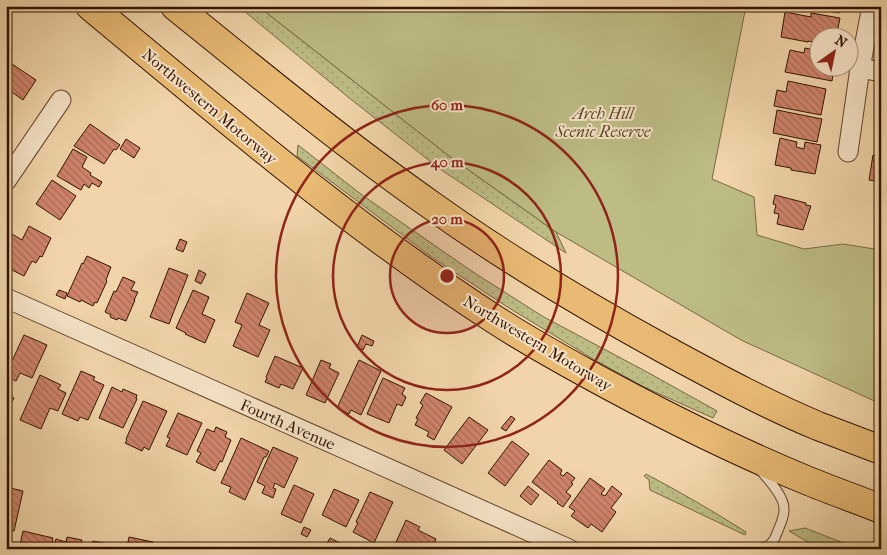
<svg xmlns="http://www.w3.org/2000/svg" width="887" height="555" viewBox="0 0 887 555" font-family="'IM FELL French Canon',serif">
	<defs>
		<pattern id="grass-dots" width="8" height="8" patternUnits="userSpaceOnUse" patternTransform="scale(1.25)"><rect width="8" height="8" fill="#bdbc85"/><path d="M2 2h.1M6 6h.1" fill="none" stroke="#a3a171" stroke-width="1.8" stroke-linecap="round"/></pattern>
		<pattern id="building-back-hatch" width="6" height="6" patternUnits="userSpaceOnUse" patternTransform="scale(1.25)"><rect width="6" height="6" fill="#d0846a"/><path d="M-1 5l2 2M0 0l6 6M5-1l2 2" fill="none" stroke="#a96b55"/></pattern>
	</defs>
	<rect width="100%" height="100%" fill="#f1d4a9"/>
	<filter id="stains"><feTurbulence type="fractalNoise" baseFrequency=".004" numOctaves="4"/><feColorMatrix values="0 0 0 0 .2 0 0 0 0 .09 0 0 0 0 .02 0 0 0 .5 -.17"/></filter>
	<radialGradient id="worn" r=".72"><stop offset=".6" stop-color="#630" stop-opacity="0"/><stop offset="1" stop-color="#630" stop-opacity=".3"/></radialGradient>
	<!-- grass -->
	<g fill="url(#grass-dots)" stroke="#786843">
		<path d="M238 6H258L449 156 556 232 566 253 440 169 348 97Z"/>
		<path d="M298 145 362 195 470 270 542 316 647 372 717 411 713 418 644 387 593 359 509 308 433 258 297 156Z"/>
		<path d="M646 474C680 492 713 511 746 532L745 535 650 490 649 480 644 476Z"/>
		<path d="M805 528 859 549H820L789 531Z"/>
	</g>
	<!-- green -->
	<path fill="#bdbc85" stroke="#786843" d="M258 6H746L712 179 754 197 757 235 804 249 843 244 881 250V404L741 340 556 232 449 156Z"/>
	<!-- building -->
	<g fill="url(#building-back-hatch)" stroke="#321401">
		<path d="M809 6H841L839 13 808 8Z"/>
		<path d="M785 12 811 17V13L840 18 836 38H820V43L808 41V42L781 37Z"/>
		<path d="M805 48 820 51V68H834L832 81 785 72 790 50 804 53Z"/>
		<path d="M6 60 36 80 23 100 6 88Z"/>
		<path d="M788 81 826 89 821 115 774 106 777 90 786 92Z"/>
		<path d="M777 110 822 119 817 142 773 133Z"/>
		<path d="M90 124 120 145 116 150 114 149 104 164 74 146Z"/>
		<path d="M780 138 797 142 796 147 804 149 805 142 821 145 815 174 791 170V168L775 165Z"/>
		<path d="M126 139 140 148 134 158 120 149Z"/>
		<path d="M73 149 87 157 82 167 91 173 90 175 102 182 99 187 92 183 89 188 84 184 81 190 57 176Z"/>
		<path d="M873 155 881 156V182L869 180Z"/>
		<path d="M52 180 76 196 60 220 36 204Z"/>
		<path d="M775 195 806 203V205L811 206 803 230 777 224 779 214 774 213 776 205 773 204Z"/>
		<path d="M29 226 51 238 42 257 40 256 36 263 32 261 24 276 6 267V245L12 234 22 240Z"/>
		<path d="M180 239 187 242 183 252 176 249Z"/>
		<path d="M87 256 111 267 106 280 107 281 97 303 95 302 93 306 81 300 80 302 67 296 82 263 83 264Z"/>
		<path d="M169 268 188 275 169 324 150 317Z"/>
		<path d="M199 270 206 274 201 284 195 281Z"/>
		<path d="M123 277 135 282 131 290 138 292 134 300H135L126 321 118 318 117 320 110 317 111 315 105 312 114 291 116 292Z"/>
		<path d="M59 290 67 293 65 299 56 295Z"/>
		<path d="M193 290 209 297 202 314 215 320 205 343 185 334 186 333 176 328Z"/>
		<path d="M247 293 269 303 259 325 270 330 258 357 233 346 242 325 235 322Z"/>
		<path d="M24 335 47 345 32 378 20 373 16 381 6 376V374Z"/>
		<path d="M362 335 374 341 372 346 366 344 363 350 357 347Z"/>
		<path d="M275 356 303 368 293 389 281 384 279 388 265 382 267 378 266 377Z"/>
		<path d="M321 360 331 364 329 368 339 373 325 403 306 395Z"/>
		<path d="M359 360 381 371 361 415 351 410 349 414 337 408Z"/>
		<path d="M81 371 95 377 93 380 104 385 88 420 80 417 78 421 62 414Z"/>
		<path d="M40 375 61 385 58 389 66 393 58 411 50 408 41 429 20 420Z"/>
		<path d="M383 378 405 388 402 394 406 397 402 406 397 404 389 423 367 414Z"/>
		<path d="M112 387 122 392 123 389 137 395 136 398 137 399 123 428 99 418Z"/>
		<path d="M6 392 12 394 11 396 14 398 8 410 6 409Z"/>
		<path d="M426 393 452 407 434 440 427 436 429 432 415 425 418 419 416 418 423 405 420 403Z"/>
		<path d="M143 401 167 411 149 450 144 447 142 451 125 443 127 440 126 439Z"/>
		<path d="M178 413 202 423 187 455 166 446 170 438 167 437Z"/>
		<path d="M511 416 515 419 506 431 501 428Z"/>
		<path d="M469 417 488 430 462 464 444 450Z"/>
		<path d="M216 427 227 432 225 437 231 440 222 462 220 461 215 471 196 462 201 453 197 451 207 429 214 432Z"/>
		<path d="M241 438 269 451 266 457H264L245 500 229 492 231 487 221 483Z"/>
		<path d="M512 441 529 454 505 486 488 473Z"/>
		<path d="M273 447 298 458 284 488 275 483 273 488 276 489 273 498 262 493 265 486 257 482Z"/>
		<path d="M549 460 562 470 560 474 563 476 567 472 575 478 571 483 573 484 566 492 571 496 563 507 557 503 558 502 532 482Z"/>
		<path d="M590 478 605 489 601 494 605 496 612 486 622 494 611 508 616 512 602 532 591 524 588 528 571 516 575 511 569 507Z"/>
		<path d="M294 485 314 494 301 523 281 514Z"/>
		<path d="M528 486 539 495 531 505 520 496Z"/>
		<path d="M6 487 23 491 14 531 6 529Z"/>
		<path d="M334 489 359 500 346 527 322 515Z"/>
		<path d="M370 492 393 502 374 543 353 532 358 523 356 522Z"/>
		<path d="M406 520 420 527 418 530 436 539 432 549H393Z"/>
		<path d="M304 527 311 530 307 537 301 534Z"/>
		<path d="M23 531 53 538 51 549H19Z"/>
		<path d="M67 537 82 540 81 545 87 546 86 549H53L56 539 66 542Z"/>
		<path d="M129 537 153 542 152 549H125V547H127Z"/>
		<path d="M330 538 340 543 337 549 326 545Z"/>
		<path d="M93 541 119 546 118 549H91Z"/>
	</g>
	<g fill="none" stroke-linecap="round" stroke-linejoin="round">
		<defs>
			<path id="lane" d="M757 549C769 547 773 544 777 533 780 525 784 518 784 510 785 497 768 479 760 470"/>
			<g id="street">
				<path d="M860 68 881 72"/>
				<path d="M848 152 860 68 872 6"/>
				<path d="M6 181 61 100"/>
				<path d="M6 298 569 549"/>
			</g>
			<g id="highway">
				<path d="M90 6C221 115 351 226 494 319 525 339 557 357 588 374 659 413 731 449 806 480 830 490 856 499 881 509"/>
				<path d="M175 6C259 74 343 143 431 205 505 258 584 305 664 349 714 376 765 404 818 426 839 434 860 442 881 450"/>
			</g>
		</defs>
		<!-- lane casing -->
		<use href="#lane" stroke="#62442b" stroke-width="11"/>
		<!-- street casing -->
		<use href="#street" stroke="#62442b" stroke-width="21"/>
		<!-- highway casing -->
		<use href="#highway" stroke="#321401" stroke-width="30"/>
		<!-- lane -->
		<use href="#lane" stroke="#f6e3c7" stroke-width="9"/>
		<!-- street -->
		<use href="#street" stroke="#f6e3c7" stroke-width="19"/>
		<!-- highway -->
		<use href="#highway" stroke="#e8ba74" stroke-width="28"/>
	</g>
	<!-- distance rings -->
	<circle cx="447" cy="276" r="57" fill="#8f2418" fill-opacity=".12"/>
	<g fill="none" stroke="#8f2418" stroke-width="2.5">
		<circle cx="447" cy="276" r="57"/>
		<circle cx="447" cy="276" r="114"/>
		<circle cx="447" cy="276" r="171"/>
	</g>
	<g text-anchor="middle" stroke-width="4" stroke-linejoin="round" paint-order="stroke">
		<!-- street labels -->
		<g font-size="16" fill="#321401" stroke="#f6e3c7">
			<text transform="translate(210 106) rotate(40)" y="6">Northwestern Motorway</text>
			<text transform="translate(538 343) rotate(31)" y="6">Northwestern Motorway</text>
			<text transform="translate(288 424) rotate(24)" y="6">Fourth Avenue</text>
		</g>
		<!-- park labels -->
		<g font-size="16" font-style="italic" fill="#5c4629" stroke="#f6e3c7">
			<text x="603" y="119">Arch Hill<tspan x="603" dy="18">Scenic Reserve</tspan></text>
		</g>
	</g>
	<circle cx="447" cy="276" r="8" fill="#8f2418" stroke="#f6e3c7" stroke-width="2.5"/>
	<g font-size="15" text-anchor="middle" font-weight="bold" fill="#8f2418" stroke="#f6e3c7" stroke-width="4" stroke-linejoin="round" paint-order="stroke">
		<text x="447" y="110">60 m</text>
		<text x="447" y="167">40 m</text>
		<text x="447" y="224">20 m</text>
	</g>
	<!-- margin -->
	<rect width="887" height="555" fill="none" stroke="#f1d4a9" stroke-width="25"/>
	<rect x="8" y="8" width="872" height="540" fill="none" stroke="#321401" stroke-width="2.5"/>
	<rect x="12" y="12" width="862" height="530" fill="none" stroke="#321401"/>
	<!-- north arrow -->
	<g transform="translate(834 52) rotate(33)"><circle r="24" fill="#f6e3c7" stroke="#a89078"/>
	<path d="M0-4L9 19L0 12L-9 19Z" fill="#8f2418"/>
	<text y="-8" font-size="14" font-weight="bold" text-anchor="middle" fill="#321401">N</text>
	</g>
	<rect width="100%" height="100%" filter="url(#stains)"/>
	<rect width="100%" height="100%" fill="url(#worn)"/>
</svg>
